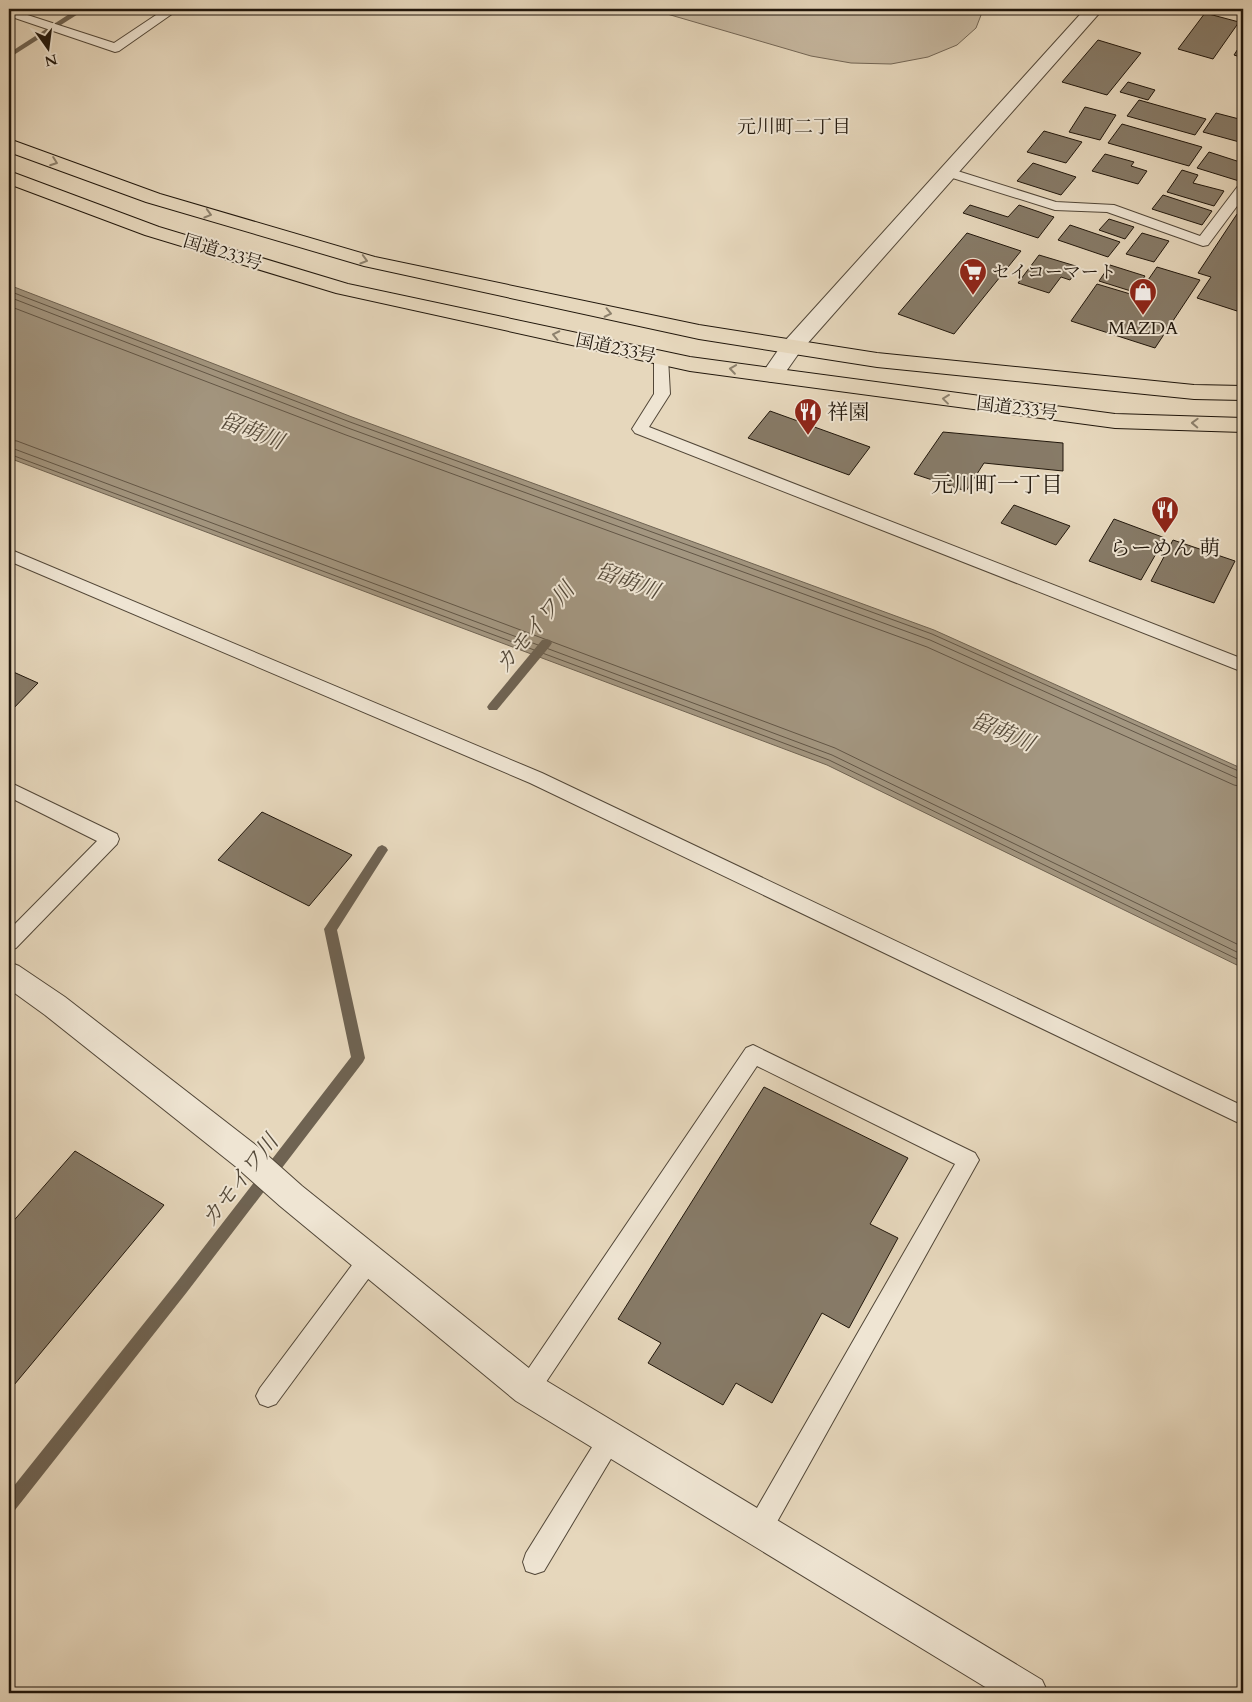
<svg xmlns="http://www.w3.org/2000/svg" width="1252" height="1702" viewBox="0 0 1252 1702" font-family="Cardo,'Noto Serif JP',serif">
	<rect width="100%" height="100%" fill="#e6d7bc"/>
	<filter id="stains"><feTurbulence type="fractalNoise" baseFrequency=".004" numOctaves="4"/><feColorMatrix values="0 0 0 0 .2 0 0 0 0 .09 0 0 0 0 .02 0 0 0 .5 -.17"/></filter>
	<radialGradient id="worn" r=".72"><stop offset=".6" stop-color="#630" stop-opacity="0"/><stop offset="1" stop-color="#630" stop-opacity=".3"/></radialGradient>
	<!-- green -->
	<path fill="#c5b69e" stroke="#736655" d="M650 9H983V10L976 28 957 45 928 57 891 64 851 63 811 56Z"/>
	<!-- water -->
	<path fill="#a39680" stroke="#6f6352" d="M9 285 352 417 934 630 1243 769V968L827 765 9 458Z"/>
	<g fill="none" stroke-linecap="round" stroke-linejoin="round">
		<!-- shore -->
		<g stroke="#625646" stroke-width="1">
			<path d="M9 291 350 422 932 634 1243 773"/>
			<path d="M9 297 348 428 930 640 1237 778 1243 779"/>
			<path d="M9 306 346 435 927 647 1234 785 1243 787"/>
			<path d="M9 440 17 441 835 748 1243 947"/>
			<path d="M9 447 832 755 1243 955"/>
			<path d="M9 454 829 760 1243 962"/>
		</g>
		<!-- stream -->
		<g fill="#6f6352" fill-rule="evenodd">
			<path d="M77 9H86L9 58V53Z"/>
			<path d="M546 639 550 640 552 643 550 646 497 710H489L487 707 489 704 542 640Z"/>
			<path d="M382 845 386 847 388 850 386 853 337 930 365 1058 363 1062 187 1292 15 1510 9 1512V1492L177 1282 351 1057 324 929 378 847Z"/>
		</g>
	</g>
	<!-- building -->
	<g fill="#877b68" stroke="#21170c">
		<path d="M1219 9H1243V16Z"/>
		<path d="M1205 13 1239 22 1213 59 1178 49Z"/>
		<path d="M1098 40 1141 53 1107 95 1062 82Z"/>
		<path d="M1243 41V58L1234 55Z"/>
		<path d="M1128 82 1155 90 1148 100 1120 92Z"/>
		<path d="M1139 100 1206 119 1195 135 1127 116Z"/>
		<path d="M1085 107 1116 115 1100 140 1069 132Z"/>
		<path d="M1216 113 1243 120V143L1203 132Z"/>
		<path d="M1122 124 1202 147 1189 166 1108 143Z"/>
		<path d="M1044 131 1082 142 1066 163 1027 152Z"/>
		<path d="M1209 152 1243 163V176L1239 181 1197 168Z"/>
		<path d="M1105 154 1134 162 1131 166 1147 171 1138 184 1092 171Z"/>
		<path d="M1033 163 1076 177 1061 195 1017 181Z"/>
		<path d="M1182 170 1198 175 1193 183 1224 191 1214 206 1167 192Z"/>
		<path d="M1163 195 1212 211 1202 225 1152 209Z"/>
		<path d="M970 205 1008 217 1019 205 1054 217 1038 238 963 213Z"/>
		<path d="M1237 214 1243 216V301L1237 311 1197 298 1211 277 1198 273Z"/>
		<path d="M1109 219 1134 227 1125 239 1099 230Z"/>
		<path d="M1070 225 1120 242 1108 257 1058 240Z"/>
		<path d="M967 233 1021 251 954 334 898 314Z"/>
		<path d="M1142 233 1169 241 1154 262 1126 254Z"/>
		<path d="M1039 255 1079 267 1070 280 1061 277 1049 293 1018 283Z"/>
		<path d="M1110 265 1145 276 1134 292 1099 281Z"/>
		<path d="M1157 267 1200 280 1155 348 1071 321 1097 284 1137 296Z"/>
		<path d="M770 411 870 447 849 475 748 438Z"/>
		<path d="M943 432 1063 443V471L984 463 966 491 914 474Z"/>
		<path d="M1014 505 1070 526 1056 545 1001 523Z"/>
		<path d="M1114 519 1165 538 1141 580 1089 561Z"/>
		<path d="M1173 540 1235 561 1214 603 1151 581Z"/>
		<path d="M9 670 38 683 9 713Z"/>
		<path d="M262 812 352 855 309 906 218 860Z"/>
		<path d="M764 1087 908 1158 870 1224 898 1238 849 1328 822 1313 772 1403 736 1383 723 1405 648 1363 661 1343 618 1319Z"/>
		<path d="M75 1151 164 1205 9 1391V1226Z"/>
	</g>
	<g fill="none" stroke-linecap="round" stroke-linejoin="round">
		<defs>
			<g id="service">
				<path d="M9 9 114 43 165 9H179L119 51 115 52 9 16Z"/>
				<path d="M948 168 1056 202 1114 205 1200 236 1238 186 1243 185V198L1208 245 1203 246 1107 212 1055 210 943 175 941 172Z"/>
				<path d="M661 353 666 355 668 358 670 394 649 427 1243 659V672L635 433 632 429 654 394V358L656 355Z"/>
				<path d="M9 549 542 773 1243 1106V1125L530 783 9 561Z"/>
				<path d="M9 782 117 834 119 839 117 844 16 948 9 950V930L97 841 9 797Z"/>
				<path d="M753 1045 975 1153 979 1160 768 1538 759 1541 750 1538 747 1529 750 1520 955 1164 757 1066 536 1397 528 1400 520 1397 516 1389 520 1381 746 1048Z"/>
				<path d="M369 1250 377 1253 380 1260 377 1267 276 1404 268 1407 260 1404 256 1396 260 1388 361 1253Z"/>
				<path d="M610 1427 618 1431 622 1439 618 1447 544 1571 535 1574 526 1571 523 1562 526 1553 602 1431Z"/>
			</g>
			<path id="minor" d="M1085 9H1103L799 353 780 380 772 382 764 380 761 375 783 343Z"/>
			<path id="tertiary" d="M9 962 19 966 65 997 257 1146 302 1186 540 1377 1042 1680 1048 1693H995L516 1401 280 1206 235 1166 45 1015 9 989Z"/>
			<g id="trunk">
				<path d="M9 139 160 194 375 257 699 325 877 353 1194 385 1243 386V400L1194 399 877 367 699 339 364 266 146 202 9 152Z"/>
				<path d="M9 171 159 227 348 284 690 357 1115 414 1243 418V432L1115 428 690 371 336 293 145 235 9 184Z"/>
			</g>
		</defs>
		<!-- service casing -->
		<use href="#service" stroke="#524738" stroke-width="2"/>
		<!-- minor casing -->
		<use href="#minor" stroke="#524738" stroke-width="2"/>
		<!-- tertiary casing -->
		<use href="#tertiary" stroke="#524738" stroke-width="2"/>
		<!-- trunk casing -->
		<use href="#trunk" stroke="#21170c" stroke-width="2"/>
		<!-- service -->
		<use href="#service" fill="#efe5d3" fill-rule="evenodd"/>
		<!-- minor -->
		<use href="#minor" fill="#efe5d3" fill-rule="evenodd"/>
		<!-- tertiary -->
		<use href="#tertiary" fill="#efe5d3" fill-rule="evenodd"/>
		<!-- trunk -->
		<use href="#trunk" fill="#e6d7bc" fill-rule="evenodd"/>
	</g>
	<!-- one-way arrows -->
	<defs><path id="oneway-chevron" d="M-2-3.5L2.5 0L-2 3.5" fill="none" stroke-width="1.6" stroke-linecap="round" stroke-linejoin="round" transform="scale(1.25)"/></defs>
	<g stroke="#8d816d">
		<use href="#oneway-chevron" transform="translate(54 162) rotate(20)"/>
		<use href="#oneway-chevron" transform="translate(208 214) rotate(16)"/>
		<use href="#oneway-chevron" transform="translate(364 260) rotate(16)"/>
		<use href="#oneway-chevron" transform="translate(608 313) rotate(12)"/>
		<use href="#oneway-chevron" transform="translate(556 335) rotate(-168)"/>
		<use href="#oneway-chevron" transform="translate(733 369) rotate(-172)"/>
		<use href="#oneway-chevron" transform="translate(946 399) rotate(-173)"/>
		<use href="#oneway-chevron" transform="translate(1195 423) rotate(-178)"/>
	</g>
	<!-- icons -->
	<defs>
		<symbol id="supermarket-pin" viewBox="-11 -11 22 30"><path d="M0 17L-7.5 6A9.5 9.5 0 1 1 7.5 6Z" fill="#8f2418" stroke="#efe5d3"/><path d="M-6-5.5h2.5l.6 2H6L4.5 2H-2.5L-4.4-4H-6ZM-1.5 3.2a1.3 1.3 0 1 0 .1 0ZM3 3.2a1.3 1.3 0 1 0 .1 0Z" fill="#fff"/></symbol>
		<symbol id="shop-pin" viewBox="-11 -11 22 30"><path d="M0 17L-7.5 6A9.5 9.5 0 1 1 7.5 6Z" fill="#8f2418" stroke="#efe5d3"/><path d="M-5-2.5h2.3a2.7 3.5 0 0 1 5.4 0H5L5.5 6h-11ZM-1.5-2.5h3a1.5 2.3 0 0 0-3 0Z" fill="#fff"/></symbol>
		<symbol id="restaurant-pin" viewBox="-11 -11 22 30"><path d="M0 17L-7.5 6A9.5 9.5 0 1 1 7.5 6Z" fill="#8f2418" stroke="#efe5d3"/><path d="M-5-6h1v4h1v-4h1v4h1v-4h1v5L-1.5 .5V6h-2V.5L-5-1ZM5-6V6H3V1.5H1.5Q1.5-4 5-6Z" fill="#fff"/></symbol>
	</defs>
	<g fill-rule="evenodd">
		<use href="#supermarket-pin" x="957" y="256" width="32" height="43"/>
		<use href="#shop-pin" x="1127" y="276" width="32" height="43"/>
		<use href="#restaurant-pin" x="792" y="396" width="32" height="43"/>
		<use href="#restaurant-pin" x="1149" y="494" width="32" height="43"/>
	</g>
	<g text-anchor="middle" stroke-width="4" stroke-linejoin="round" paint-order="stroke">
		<!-- far-street labels -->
		<g font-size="18" fill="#21170c" stroke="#efe5d3">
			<text transform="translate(223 252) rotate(17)" y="6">国道233号</text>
			<text transform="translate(616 348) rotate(12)" y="6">国道233号</text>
			<text transform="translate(1017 408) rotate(7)" y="6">国道233号</text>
		</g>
		<!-- far-poi labels -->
		<g font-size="18" fill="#21170c" stroke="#efe5d3" text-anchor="start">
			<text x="992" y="278">セイコーマート</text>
			<text x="1143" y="334" text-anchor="middle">MAZDA</text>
		</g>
		<!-- far-neighbourhood labels -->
		<g font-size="19" fill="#21170c" stroke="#efe5d3">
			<text x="794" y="133">元川町二丁目</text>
		</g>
		<!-- poi labels -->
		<g font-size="21" fill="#21170c" stroke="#efe5d3" text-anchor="start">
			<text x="827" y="419">祥園</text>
			<text x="1165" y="555" text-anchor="middle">らーめん 萌</text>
		</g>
		<!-- water labels -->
		<g font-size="22" font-style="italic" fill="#554a3a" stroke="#efe5d3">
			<text transform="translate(252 430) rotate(21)" y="8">留萌川</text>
			<text transform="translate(628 580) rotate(20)" y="8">留萌川</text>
			<text transform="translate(534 627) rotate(-50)" y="8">カモイワ川</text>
			<text transform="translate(1003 731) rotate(23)" y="8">留萌川</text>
			<text transform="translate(239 1180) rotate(-52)" y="8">カモイワ川</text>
		</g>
		<!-- neighbourhood labels -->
		<g font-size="22" fill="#21170c" stroke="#efe5d3">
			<text x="997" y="492">元川町一丁目</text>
		</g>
	</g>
	<!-- margin -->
	<rect width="1252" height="1702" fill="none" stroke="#e6d7bc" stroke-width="30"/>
	<rect x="10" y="10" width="1232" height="1682" fill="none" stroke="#21170c" stroke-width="2.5"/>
	<rect x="15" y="15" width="1222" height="1672" fill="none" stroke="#21170c"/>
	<!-- north arrow -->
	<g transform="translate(48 48) rotate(166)" stroke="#efe5d3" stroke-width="4" paint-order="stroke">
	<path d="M0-4L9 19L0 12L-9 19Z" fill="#21170c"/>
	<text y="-8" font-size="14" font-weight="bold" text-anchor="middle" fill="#21170c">N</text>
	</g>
	<rect width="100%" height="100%" filter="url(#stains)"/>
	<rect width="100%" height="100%" fill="url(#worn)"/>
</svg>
